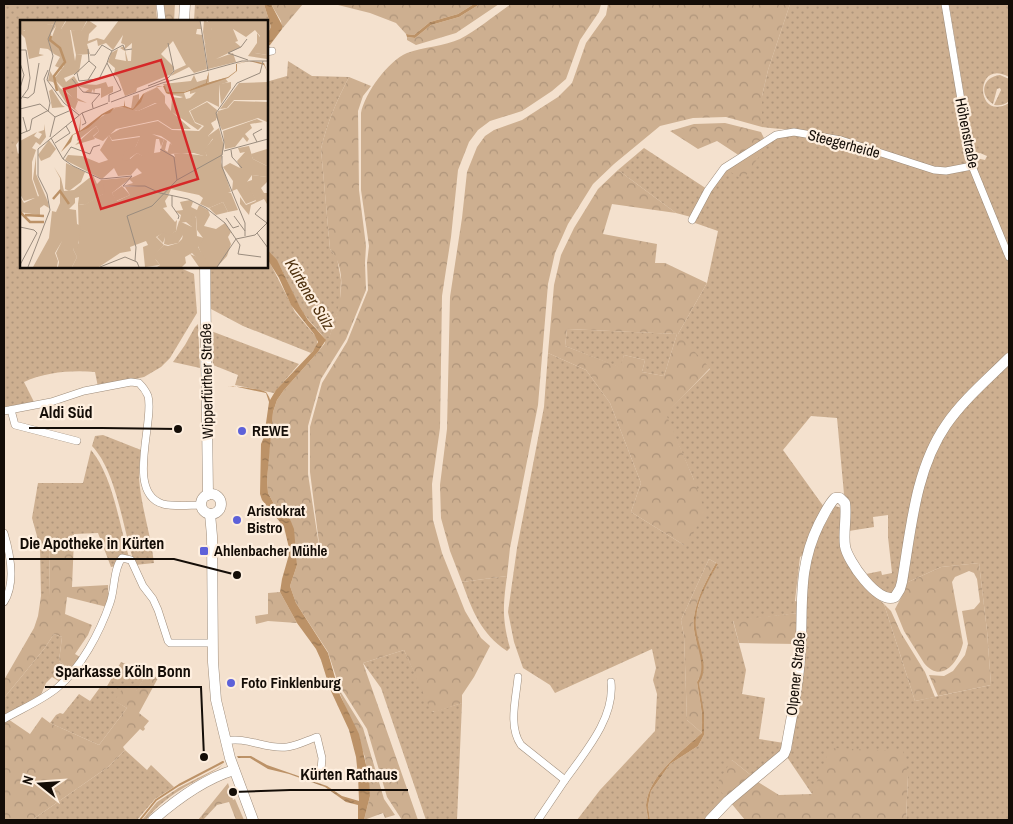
<svg xmlns="http://www.w3.org/2000/svg" width="1013" height="824" viewBox="0 0 1013 824" font-family="'Archivo Narrow',sans-serif">
	<defs>
		<pattern id="grass-dots" width="8" height="8" patternUnits="userSpaceOnUse" patternTransform="scale(1.25)"><rect width="8" height="8" fill="#cdaf90"/><path d="M2 2h.1M6 6h.1" fill="none" stroke="#af957b" stroke-width="1.8" stroke-linecap="round"/></pattern>
		<pattern id="forest-crowns" width="20" height="18" patternUnits="userSpaceOnUse" patternTransform="scale(1.25)"><rect width="20" height="18" fill="#cdaf90"/><path d="M2 6a3 3 0 1 1 6 0M12 15a3 3 0 1 1 6 0" fill="none" stroke="#af957b"/></pattern>
		<pattern id="water-ripples" width="26" height="14" patternUnits="userSpaceOnUse" patternTransform="scale(1.25)"><rect width="26" height="14" fill="#bc9267"/><path d="M2 4q2-2 4 0t4 0M15 11q2-2 4 0t4 0" fill="none" stroke="#987653"/></pattern>
	</defs>
	<rect width="100%" height="100%" fill="#f4e1ce"/>
	<!-- grass -->
	<g fill="url(#grass-dots)">
		<path d="M4 4H156L157 21H21V138L16 145 18 154 21 151V266H176L194 274 197 313 170 358 161 367 144 377 98 387 95 372C73 370 45 372 24 382L34 402 4 407Z"/>
		<path d="M195 4H264L271 27 266 36V21H194Z"/>
		<path d="M790 4H943L968 163 967 164 945 168 930 167C896 156 862 143 827 134 805 129 784 130 762 127V96L768 70Z"/>
		<path d="M949 4H1009V77C974 57 975 123 1009 103V252L975 165V162L978 160 976 158 985 160 987 156 980 153 974 155Z"/>
		<path d="M288 61 312 76 349 77C337 100 327 123 321 149L330 249 337 258 341 280 340 304 329 339H325C317 328 307 320 301 309 288 287 284 267 266 248V82L287 76Z"/>
		<path d="M1000 75 1009 79V101C1005 105 1000 106 994 105L1001 90 1000 88 997 89 993 104C979 95 982 77 1000 75Z"/>
		<path d="M790 134 840 142 921 169 968 170 971 171 1009 262V353L930 446 898 584 891 595 884 594 866 574 881 571 882 575 892 573 888 537V515L873 517 874 527 849 531V502L844 494 837 418 811 416 783 450 824 507 806 548H804V554L800 557 795 601 798 602V613L733 621 746 670 742 694 765 698 759 739 784 743 778 754 752 776 732 760 726 798 704 820H650L648 806 651 791 670 764 698 746 704 735 699 683 695 619 703 589 718 564 709 559 681 620 684 636 687 720 702 733C682 751 648 776 646 805 646 810 648 815 648 820H577L600 790 655 731 657 694 653 680 656 668 652 649 555 693 550 685 523 668 514 642 508 612 517 548 544 407 548 353 586 370 610 403 641 483 631 512 684 545 694 480 665 414 710 369 677 334 664 376 642 372 645 360 624 355 621 368 565 346 567 329 678 334 707 283 718 231 695 223 694 221 717 180 726 169 781 135Z"/>
		<path d="M644 148 707 189 691 217 676 213 618 170Z"/>
		<path d="M266 260 269 261 295 312 317 338V346L311 353 243 326 211 309V266H266Z"/>
		<path d="M198 324 200 368 173 362 185 345 195 327Z"/>
		<path d="M211 331 299 364 274 393 235 385 238 375 213 365Z"/>
		<path d="M1009 364V820H906L908 775 812 794 787 757 792 748 793 729 805 661 806 592 812 553 819 535 835 506 842 508 840 542 874 595 884 604 915 701 991 685 987 631 979 563 941 567 906 583C915 524 922 461 960 413 974 395 993 380 1009 364Z"/>
		<path d="M103 435 141 450C140 459 139 469 139 478 141 507 151 535 154 563L135 565C123 531 117 472 92 446L95 436Z"/>
		<path d="M91 450C113 476 119 524 129 557L116 566 111 567 98 533 74 534V539L49 544 50 596H41L40 547 32 518 38 483H83Z"/>
		<path d="M507 576C503 605 502 619 510 648L507 651C481 634 472 610 462 582Z"/>
		<path d="M54 634 62 637 59 661 70 669 60 682 52 677 46 683 40 697 4 718V698L44 649Z"/>
		<path d="M404 650 433 712 462 703 457 820H426L381 688 363 663Z"/>
		<path d="M121 662 147 673 136 692 115 701 127 708 99 745 50 723 56 715 60 713 63 714 79 694 90 701 101 686 106 688Z"/>
		<path d="M125 750 147 770 151 765 174 787 155 799 137 820H32L108 767Z"/>
		<path d="M223 764 219 768C193 783 165 795 146 820H142L157 802 180 787 218 768Z"/>
	</g>
	<!-- forest -->
	<g fill="url(#forest-crowns)" fill-rule="evenodd">
		<path d="M162 4H175L174 21H166Z"/>
		<path d="M271 4H303L282 29 281 21Z"/>
		<path d="M314 4H474L458 14 430 22 414 35 406 34 396 23 370 13 338 5Z"/>
		<path d="M480 4H499L456 33 416 45 407 40V37L415 38 431 25 459 17Z"/>
		<path d="M511 4H601L599 12 580 40 566 79 552 91 522 111 490 121 478 130 469 142 458 170 451 237 442 296 440 428 432 484 433 520 442 553 465 611 481 638 490 646 474 677 462 695V703L435 712 431 711 404 650 363 663 418 820H402L387 797 367 729 345 694 339 686 328 652 296 603 290 586 297 565 290 519 274 504 268 493 267 480 269 452 273 412 277 400 284 390 318 352 325 343V339L329 338C338 311 351 274 330 249L321 149C327 123 337 100 349 77L371 86 363 96 358 111 359 190 366 246 365 263 366 290 346 339 321 379 308 426V474L321 559 310 472V427L322 383 347 342 368 290 367 263 369 246 361 190V113C365 93 388 61 407 53 423 47 445 46 460 39 477 30 495 15 511 4Z"/>
		<path d="M608 4H790L768 70 762 96V127L726 117 693 118 660 126 614 164 593 184 568 224 555 253 548 284 538 405 510 548 507 576 462 582 450 551 441 518 440 485 447 429 450 297 462 218 467 172 477 147 485 136 494 130 522 120 558 97 572 83 586 43 606 15Z"/>
		<path d="M725 123 761 132 765 140 740 156 717 141 698 149 670 131 694 124Z"/>
		<path d="M768 143 743 180 726 169Z"/>
		<path d="M618 170 676 213 612 204 603 234 657 244 655 263H665L707 283 678 334 710 368 666 414 694 480 706 514 684 545 631 512 641 483 610 403 586 370 548 353 554 285 561 255 574 228 598 189ZM567 329 677 334 664 376 642 372 645 360 624 355 620 367 565 346Z"/>
		<path d="M74 539 72 587 108 585V593H112L107 607 67 597 65 614 92 625 88 635 75 654 80 657 70 669 59 661 62 637 54 634 44 649 4 698V680L34 628 38 616 41 596H50L49 544Z"/>
		<path d="M709 559 716 563C706 581 697 597 694 617 690 638 710 663 697 682L702 713V733L687 720 684 636 681 620Z"/>
		<path d="M979 563 987 631 991 685 938 696 929 675 944 676 953 671 965 655 968 644 962 611 974 609 980 602 977 579 974 573 969 571 955 577 952 582 963 643C959 661 942 685 924 663L904 631 895 609 902 596 906 583 941 567Z"/>
		<path d="M280 592 297 623 268 621 256 624 255 616 268 614V593Z"/>
		<path d="M884 604 891 611 901 633 925 672 935 697 915 701Z"/>
		<path d="M798 613V644L739 643 733 620Z"/>
		<path d="M147 673 158 678 139 713 149 721 144 727 145 729 143 731 140 729 123 747 125 750 108 767 32 820H4V721L8 719 30 734 42 717 50 723 99 745 127 708 114 701 125 685 136 691Z"/>
		<path d="M337 686 363 728 384 799 395 815 385 818 383 813 364 820 370 796 365 757Z"/>
		<path d="M830 748 903 751 908 775 906 820H745L731 803 758 782 779 795 812 794Z"/>
		<path d="M732 760 752 776 726 798 716 785Z"/>
		<path d="M228 783 233 800 235 799 244 820H236L229 802 217 805 203 820H198Z"/>
	</g>
	<!-- water -->
	<g fill="url(#water-ripples)">
		<path d="M264 4H271L282 25V29L270 45 266 46V36L271 27Z"/>
		<path d="M474 4H480L459 17 431 25 415 38 407 37 406 34 414 35 430 22 458 14Z"/>
		<path d="M266 248 277 260 300 307 308 320 326 340 318 352 284 390 277 400 273 412 267 480 268 493 274 504 290 519 294 529 297 565 290 586 296 603 328 653 340 695 359 734 369 778 370 796 364 820H358V805L346 802 325 787 289 774 268 769 250 758H238L237 756H251L267 765 327 786 342 796 359 801 358 776 356 757 349 730 330 689 321 660 316 649 297 623 280 592 282 579 288 558 289 548 284 527 262 500 260 494 261 444 264 437 269 402 266 393 233 386 228 387C232 385 261 389 266 392 267 393 270 398 270 400L276 390 313 351 318 342 314 334 291 305 279 278 266 257Z"/>
		<path d="M716 563 718 564C708 581 698 598 696 618 693 639 712 664 699 683L704 713V735L698 746 670 764 651 791 648 806 650 820H648C648 815 646 810 646 805 648 776 682 751 702 733V713L697 682C710 663 690 638 694 617 697 597 706 581 716 563Z"/>
	</g>
	<g fill="none" stroke-linecap="round" stroke-linejoin="round">
		<!-- stream -->
		<path stroke="#bc9267" stroke-width="2" d="M140 820 156 800 179 785 223 762"/>
		<defs>
			<g id="street">
				<path d="M160 4 162 21"/>
				<path d="M945 4 972 166 1009 257"/>
				<path d="M266 52 272 51"/>
				<path d="M692 220 708 190 724 168 776 135 794 132 841 140 934 170 946 171 972 166"/>
				<path d="M11 410 15 425 77 441"/>
				<path d="M4 411 51 402 84 391 131 382 139 383C143 387 146 391 148 396 155 421 125 493 163 504 175 507 190 505 202 505"/>
				<path d="M4 533C10 553 16 583 4 602"/>
				<path d="M518 677C516 699 508 726 521 745L565 780 538 820"/>
				<path d="M4 719C21 709 41 701 57 688 81 668 100 632 110 603 115 590 113 569 122 558L131 560 143 586 153 599 158 610 168 641 170 643H212"/>
				<path d="M225 741C247 736 266 750 287 747 297 746 308 740 317 737L322 758 321 770"/>
				<path d="M565 780C585 752 615 718 611 682"/>
			</g>
			<g id="secondary">
				<path d="M184 21 185 4"/>
				<path d="M205 266 208 495"/>
				<circle cx="211" cy="504" r="10"/>
				<path d="M210 514 212 536 213 662 216 700 230 758 253 820"/>
				<path d="M153 820C177 799 204 779 234 770"/>
				<path d="M710 820 728 801 784 754 786 749C791 719 798 689 800 658 804 609 796 571 819 524 824 515 828 505 835 498H840L845 503C847 517 843 532 845 546 847 560 878 605 895 597L900 589 902 582C911 530 915 470 946 425 963 400 988 379 1009 358"/>
			</g>
		</defs>
		<!-- street casing -->
		<use href="#street" stroke="#9e8c7a" stroke-width="8"/>
		<!-- secondary casing -->
		<use href="#secondary" stroke="#9e8c7a" stroke-width="11"/>
		<!-- street -->
		<use href="#street" stroke="#fff" stroke-width="7"/>
		<!-- secondary -->
		<use href="#secondary" stroke="#fff" stroke-width="10"/>
	</g>
	<!-- markers -->
	<g fill="#5d61d9" stroke="#feefdf" stroke-width="2">
		<circle cx="242" cy="431" r="5"/>
		<circle cx="237" cy="520" r="5"/>
		<rect x="199" y="546" width="10" height="10" rx="2.5"/>
		<circle cx="231" cy="683" r="5"/>
	</g>
	<g text-anchor="middle" stroke-width="4.5" stroke-linejoin="round" paint-order="stroke">
		<!-- street labels -->
		<g font-size="15" fill="#140d07" stroke="#feefdf">
			<text transform="translate(967 133) rotate(79)" y="5">Höhenstraße</text>
			<text transform="translate(844 144) rotate(15)" y="5">Steegerheide</text>
			<text transform="translate(207 381) rotate(-91)" y="5">Wipperfürther Straße</text>
			<text transform="translate(796 674) rotate(-84)" y="5">Olpener Straße</text>
		</g>
		<!-- poi labels -->
		<g font-size="15" font-weight="bold" fill="#140d07" stroke="#feefdf" text-anchor="start">
			<text x="252" y="436">REWE</text>
			<text x="247" y="516">Aristokrat<tspan x="247" dy="17">Bistro</tspan></text>
			<text x="214" y="556">Ahlenbacher Mühle</text>
			<text x="241" y="688">Foto Finklenburg</text>
		</g>
		<!-- water labels -->
		<g font-size="16" font-style="italic" fill="#4f310e" stroke="#feefdf">
			<text transform="translate(310 294) rotate(59)" y="6">Kürtener Sülz</text>
		</g>
	</g>
	<!-- overview -->
	<g transform="translate(20 20)">
		<rect width="248" height="248" fill="#f4e1ce"/>
		<path d="M0 0H46L41 9 45 35 42 49 35 46 40 37 34 34 29 25 36 6 31 4 1 11ZM68 0 77 6 69 14 68 21 77 18 84 20 99 0 180 1 181 9H177L176 14 182 15 187 49 174 53 169 47 151 56 155 50 166 45 153 21 141 34 154 47 152 54 117 68 116 72 105 76 98 57 94 55 95 48 88 42 91 33 98 29 95 39 106 41 105 31 100 28 104 26 108 41H111L112 23 105 29V25L101 23 103 15 93 30 86 23 78 26 77 20 67 24 70 34 56 35 51 10 61 11ZM187 0H247V35L235 33 240 16 235 10 226 17 213 9 218 21 215 22 221 27 196 39 213 33 216 42 188 49 185 24 192 10ZM30 51 40 68 58 81 55 89 59 93 46 83 33 62 28 61ZM189 52V62L164 72H147L143 64 171 61 174 55 177 62 187 59ZM86 62 88 67 93 66V72L81 78V68L73 66ZM211 62V68L201 84 199 64ZM137 67 145 76V83H135L118 91 111 89 113 76 119 74V82L124 74ZM237 99 243 102 230 104 232 108 225 114 229 119 227 122 223 117 215 127 205 129 203 111ZM76 106 79 111 73 116 75 119 55 125ZM199 108 204 126 201 142 211 172 208 173H211L218 190 208 192 203 182 189 188 180 184 183 178 179 175 151 169 149 174 140 173 130 168 106 165 113 163 109 159 122 153 117 148 111 155 98 156 94 148 82 159 45 140 48 135 62 136 79 143 88 140 80 130 89 115 92 121 120 117 116 126 108 133 110 139 117 133 123 136 120 126 123 118 134 133 140 132 144 119 147 121 145 130 155 137 154 134 161 133 187 136 184 130 193 119 188 116ZM229 126 233 139 247 146V157L232 155 227 162 236 180 226 184 217 169 212 171 213 161 203 147 210 143 220 148 217 141 225 132 220 133 218 128ZM46 143 65 152 61 162 49 171 45 169ZM112 157 92 173 97 181 110 175 105 167 124 166 149 175 145 181 147 187 143 188 155 202 157 200 156 211 149 216 143 213 136 217 144 225 134 236 144 242V246L135 239 140 245 125 247 123 227 128 225 126 221 110 227 111 231 100 233 79 247H52L57 237 53 229 59 223 58 184 64 185 83 174 77 164 81 160ZM170 180 173 182 171 187 177 190 179 185 188 190 190 195 184 206 196 209 205 203 211 212 208 217 211 224 207 236 197 247H179L170 234 184 240 178 226 183 218 177 210 176 196 172 207 166 202 159 203 161 195 155 191 163 190 160 182Z" fill="#cdaf90"/>
		<path d="M47 0H67L61 12 50 10 55 41 56 35H62L59 52 44 58 46 62 54 56 59 64 79 65 81 68 75 69 74 74 73 69 71 73 65 72 69 69 57 66V78L67 83 55 80 34 59 44 46 39 12ZM184 0 190 3 192 10V16L185 24 188 32 186 31 183 12ZM31 4 36 6 31 13 32 21 29 23 34 34 28 29 20 28 19 34 24 35 9 39 5 18 0 13V5L4 11 8 7ZM237 13 242 20 241 29 235 33 247 35V39L228 36 237 23ZM205 58 208 62 170 74V70L180 65ZM247 62V80H214L207 88 200 89 219 63ZM199 64V87L187 81 169 91 175 103 182 106 178 110 152 92 171 109H152L138 100 96 109 83 121 73 117 79 111 76 106 57 121 58 112 95 88 104 87 118 91 137 83H145L151 91 152 77 160 78 163 77 148 74 151 71 164 73 166 79 170 78 176 72ZM214 81 247 82V102L238 98 202 110 196 97 198 91 208 88ZM187 82 197 90 196 100 191 103 194 109 188 116 193 118 185 130 187 137 174 133 147 134 150 123 152 125 150 122 141 116 132 114 144 119 141 127 139 119H136L134 133 127 132 124 137 117 133 106 141 102 140 104 132 116 126 120 116 92 120 89 115 100 109 138 101 152 110 179 111 184 106 175 102 170 91ZM24 104 26 117 20 125 16 122 12 128 16 130 12 142V159L18 177 4 181 0 174V121L17 112 14 116 19 119 22 114 18 112 24 110ZM247 129V146L233 139 231 134ZM16 136V154L28 182 29 188 24 185 20 188V195L24 196 0 192V176L4 183 19 176 13 159ZM34 147 41 158 44 171 54 170 73 155 77 164H83L85 173 65 185 58 184 59 177 55 178V183L49 189 56 190 57 204 61 206 58 227 53 229 57 237 52 247H38L39 242 36 233 42 221 35 233 38 241 37 247H13L29 218 32 191 36 192 40 183V158ZM232 155 247 157V162L241 168 244 173H247V184L244 179 231 185 229 195 220 184V177L226 185 236 181 226 162 232 160ZM102 166 110 175 96 181 92 173ZM203 182 208 192 196 195 189 188ZM171 193 176 198 177 216 184 218 178 227 189 245V247L184 240 182 244 172 233 165 237 166 243 162 247H137L140 245 133 236 144 225 148 226 158 223 162 219 163 215 158 223 148 225 144 224 145 217 143 223 137 217 143 212 149 215 156 211 159 201 172 207Z" fill="#cdaf90"/>
		<path d="M32 69 42 85 45 87 32 88 29 71Z" fill="#cdaf90"/>
		<path d="M29 120 36 129 30 137 21 141 18 135Z" fill="#cdaf90"/>
		<path d="M229 41 217 44V51L208 58 164 73 148 74 146 73 143 66 136 67 124 74 121 82 113 90 103 87 94 88 90 93 83 95 68 108 53 115 51 122 41 132 52 115 59 111 61 95 60 111 82 94 93 88 104 86V80L105 86 113 89 123 74 138 66H145L147 72H164L186 63 187 58 189 51 187 63 208 57 216 51V44L228 41H233L244 43 247 51 244 45Z" fill="#bc9267"/>
		<path fill="none" stroke="#bc9267" stroke-width="2.5" d="M31 16 30 20 40 28 45 42 34 56 37 71M33 179 40 171 49 184M0 192 10 202H24M5 195 24 196"/>
		<path fill="none" stroke="#9a8c7e" stroke-width="1" d="M36 0 28 19 33 36 27 60 44 83 59 95M180 0 188 51M227 19 221 27 208 33 228 40M0 30H6L10 58 8 69 0 80M70 35H75L82 25 92 31M0 43 4 55 0 68M28 50 24 59 30 83 28 92M57 53 59 61 68 60 76 47 69 41M54 55 69 41 68 29M52 59 63 72 80 74 72 83 73 88M68 60 79 59 87 43M128 66 148 58 154 51 148 23M3 77 8 78 14 73 19 43M89 82V75L101 70 87 43 89 37 92 31 103 25 105 30 112 29M91 82 142 63 222 41H248M0 89 20 84 35 97 30 117M62 93 66 103 62 105M3 97 7 112M35 97 49 91M12 99 27 91M0 114 10 110 12 99M31 118 43 139 53 146 81 159 112 156M237 122 233 114 242 109M35 123 50 113 46 106M140 129 154 137 157 160M211 130 212 137 222 148M204 131 248 119M202 136V147L225 203V216M43 139 51 127 70 134 73 127 80 125M112 156 103 166H125L140 173 168 179 186 188 205 203 220 225 218 234 241 237M152 175V186L159 196 158 199M214 196 225 211M206 198 213 208 219 206M0 207 14 210 17 213 0 245M237 213 248 228M115 241 116 227 107 196 132 186 157 160 202 135 204 122 196 93 217 63 240 53 243 41M8 247 30 190 27 174 18 156V129L62 93 88 83M80 247 105 237 117 242 119 247M197 247 216 219 235 215 247 203 235 194 241 187"/>
		<path fill="#d62828" fill-opacity="0.15" stroke="#d62828" stroke-width="2.5" d="M141 40 178 159 81 189 44 69Z"/>
		<rect width="248" height="248" fill="none" stroke="#140d07" stroke-width="2.5"/>
	</g>
	<!-- callouts -->
	<path fill="none" stroke="#140d07" stroke-width="2" d="M178 429L102 428H29M237 575L174 559H9M204 757L201 687H45M233 792L290 790H408"/>
	<g fill="#140d07" stroke="#feefdf" stroke-width="2">
		<circle cx="178" cy="429" r="5"/>
		<circle cx="237" cy="575" r="5"/>
		<circle cx="204" cy="757" r="5"/>
		<circle cx="233" cy="792" r="5"/>
	</g>
	<g font-size="16" text-anchor="middle" font-weight="bold" fill="#140d07" stroke="#feefdf" stroke-width="4.5" stroke-linejoin="round" paint-order="stroke">
		<text x="66" y="418">Aldi Süd</text>
		<text x="92" y="549">Die Apotheke in Kürten</text>
		<text x="123" y="677">Sparkasse Köln Bonn</text>
		<text x="349" y="780">Kürten Rathaus</text>
	</g>
	<!-- border -->
	<rect width="1013" height="824" fill="none" stroke="#140d07" stroke-width="10"/>
	<!-- north arrow -->
	<g transform="translate(40 784) rotate(287)" stroke="#feefdf" stroke-width="4" paint-order="stroke">
	<path d="M0-4L9 19L0 12L-9 19Z" fill="#140d07"/>
	<text y="-8" font-size="14" font-weight="bold" text-anchor="middle" fill="#140d07">N</text>
	</g>
</svg>
